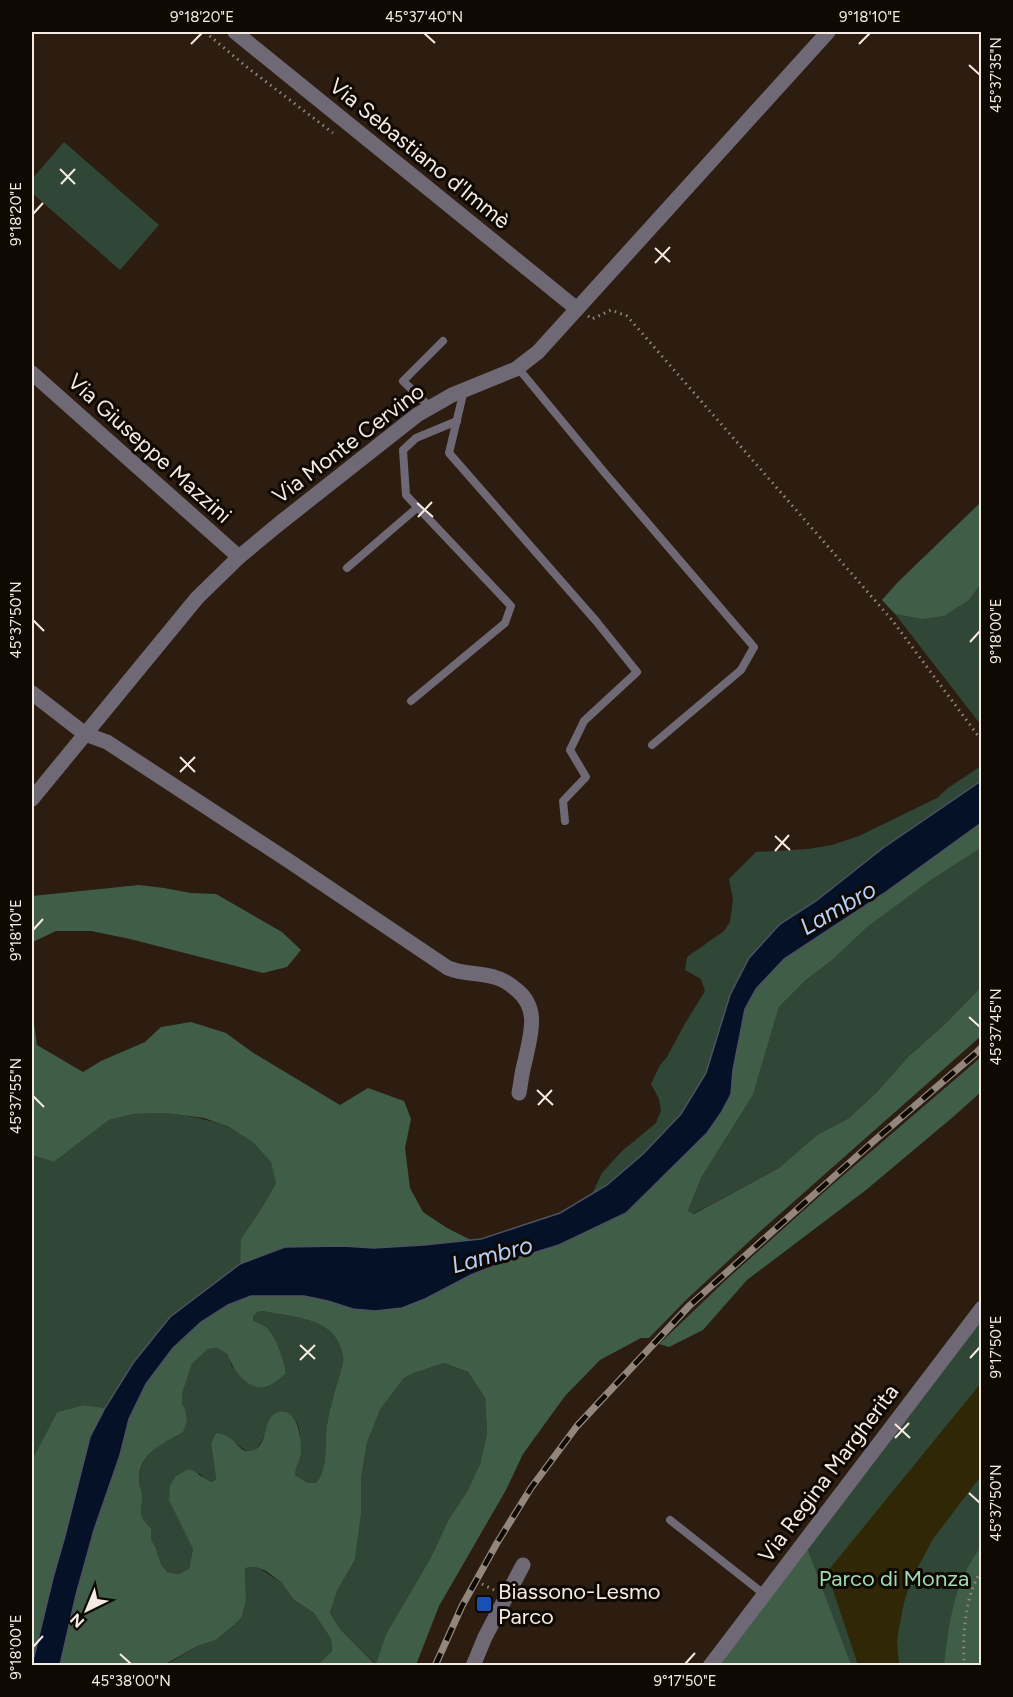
<svg xmlns="http://www.w3.org/2000/svg" width="1013" height="1697" viewBox="0 0 1013 1697" font-family="Figtree,sans-serif">
	<rect width="100%" height="100%" fill="#2c1d10"/>
	<!-- green -->
	<g fill="#304737">
		<path d="M64 142 159 225 120 270 32 193V179Z"/>
		<path d="M981 584V725L895 614 921 619 969 600Z"/>
		<path d="M981 766V781L883 848 816 901 780 924 749 958 717 1039 706 1073 681 1114 643 1154 607 1185 592 1194 602 1173 622 1151 656 1123 661 1111 659 1099 651 1084 660 1065 667 1057 683 1027 705 991 701 979 685 970 687 957 724 931 730 922 733 899 729 879 756 852 808 849 832 845 859 836 937 798 948 788Z"/>
		<path d="M981 848V987L946 1023 908 1057 877 1092 849 1118 817 1135 779 1168 693 1214 688 1211 701 1178 753 1095 779 1007 806 980 831 961 866 927 931 880Z"/>
		<path d="M165 1113C204 1118 245 1124 270 1160 274 1166 275 1176 276 1183L261 1209 242 1238 240 1264 170 1317 133 1363 105 1408 84 1405 57 1412 32 1460V1155L54 1162 109 1120 134 1114Z"/>
		<path d="M262 1311C288 1317 332 1316 341 1349 342 1353 344 1358 343 1362 338 1383 330 1403 327 1425 324 1444 329 1467 316 1483H308L295 1475C294 1456 309 1432 291 1415L269 1421C264 1435 258 1465 237 1444H211L216 1479 212 1482 207 1480 199 1473 189 1538 193 1549 189 1569 179 1574 167 1572 161 1564 156 1548 151 1539V1528C136 1515 143 1511 142 1494 142 1490 139 1485 139 1481 139 1457 157 1445 176 1436L185 1409 182 1403V1394L192 1364 208 1349 217 1348 227 1354 232 1367 286 1373C284 1360 276 1335 266 1327 262 1324 257 1323 253 1320V1316L258 1312Z"/>
		<path d="M981 1318V1665L718 1666Z"/>
		<path d="M444 1363 468 1372 485 1398 487 1433 480 1464 468 1490 449 1519 430 1559 386 1634 377 1665 340 1629 330 1613 337 1591 355 1560 361 1515V1479L367 1443 380 1410 404 1378 414 1373Z"/>
		<path d="M257 1567 281 1582 294 1600 314 1613 331 1639 332 1651 317 1665 164 1666 197 1646 216 1640 233 1626 242 1617 246 1600 245 1568Z"/>
	</g>
	<!-- forest -->
	<g fill="#3f5d47" fill-rule="evenodd">
		<path d="M981 502V584L969 600 944 616 921 619 895 614 882 600 898 582Z"/>
		<path d="M981 823V848L931 880 867 927 831 961 806 980 779 1007 753 1095 701 1178 688 1211 694 1214 779 1168 817 1135 849 1118 877 1092 908 1057 946 1023 981 987V1036L755 1236 686 1300 649 1338H641L600 1360 565 1396 523 1454 506 1490 439 1606 416 1665H317L332 1651 331 1639 314 1613 294 1600 281 1582 266 1571 256 1567 245 1568 246 1600 242 1617 233 1626 216 1640 197 1646 164 1665 60 1666 76 1595 94 1530 120 1455 129 1419 146 1384 173 1348 201 1322 228 1305 251 1296H304L328 1301 353 1309 375 1311 402 1308 425 1299 471 1275 503 1262 559 1245 626 1213 707 1133 721 1113 731 1094 733 1070 745 1009 756 989 784 959 918 869ZM262 1311C288 1317 332 1316 341 1349 342 1353 344 1358 343 1362 338 1383 330 1403 327 1425 324 1444 329 1467 316 1483H308L295 1475C295 1467 300 1461 301 1453 301 1439 299 1405 276 1413 261 1419 270 1452 247 1451 237 1450 235 1435 216 1433L211 1444 216 1479 212 1482C204 1479 198 1473 189 1469L176 1476 170 1486 169 1500 193 1549 189 1569 179 1574 167 1572 161 1564 156 1548 151 1539V1528C136 1515 143 1511 142 1495 142 1490 139 1485 139 1481 138 1453 163 1444 183 1432L187 1420 185 1409 182 1403V1394L192 1364 208 1349 217 1348 227 1354C233 1370 250 1395 270 1385 276 1382 281 1377 286 1373 284 1360 276 1335 266 1327 262 1324 257 1323 253 1320V1316L258 1312ZM444 1363 468 1372 485 1398 487 1433 480 1464 468 1490 449 1519 430 1559 386 1634 376 1665 340 1629 330 1613 337 1591 355 1560 361 1515V1479L367 1443 380 1410 404 1378 414 1373Z"/>
		<path d="M139 885 164 888 191 893 216 894 282 932 301 950 287 967 263 973 130 939 91 931H56L33 942 32 950V896Z"/>
		<path d="M32 1009 37 1045 83 1072 101 1061 145 1042 161 1027 191 1022 226 1033 252 1052 340 1105 368 1088 404 1101 411 1119 405 1148 410 1188 423 1212 447 1228 471 1240 424 1245 374 1248 343 1246 285 1247 240 1264 241 1239 261 1209 276 1183 271 1162 253 1142 229 1127 204 1118 165 1113 134 1114 109 1120 54 1162 32 1155Z"/>
		<path d="M981 1057V1092L953 1117 866 1190 747 1280 703 1330 669 1347 659 1344 727 1279 832 1185Z"/>
		<path d="M84 1405 105 1408 90 1437 65 1536 53 1578 32 1665V1460L57 1412Z"/>
		<path d="M981 1547V1665H944C949 1622 954 1582 981 1547Z"/>
		<path d="M807 1548 851 1665 718 1666Z"/>
	</g>
	<!-- sand -->
	<path fill="#2f2706" d="M981 1383V1476L933 1539 911 1580 904 1603 899 1628 897 1641 899 1665H858L827 1572Z"/>
	<!-- water -->
	<path fill="#041127" stroke="#4d525f" stroke-width="1.5" d="M981 781V823L883 894 784 959 756 989 745 1009 733 1070 731 1094 721 1113 707 1133 626 1213 559 1245 503 1262 471 1275 425 1299 402 1308 375 1311 353 1309 328 1301 304 1296H251L228 1305 201 1322 173 1348 146 1384 129 1419 120 1455 94 1530 76 1595 60 1665H32L53 1578 65 1536 90 1437 105 1408 133 1363 170 1317 240 1264 285 1247 343 1246 374 1248 424 1245 481 1239 560 1213 607 1185 643 1154 681 1114 706 1073 730 995 749 958 780 924 816 901 883 848Z"/>
	<g fill="none" stroke-linecap="round" stroke-linejoin="round">
		<!-- path -->
		<g stroke="#95887d" stroke-width="3" stroke-dasharray="1.5 4.5" stroke-linecap="butt">
			<path d="M205 32 248 68 333 133"/>
			<path d="M588 316 592 319 611 310 627 316 892 620 979 737"/>
			<path d="M482 1584 494 1590"/>
			<path d="M964 1666C963 1635 964 1596 982 1570"/>
		</g>
		<!-- service -->
		<g stroke="#6f6875" stroke-width="8">
			<path d="M518 368 604 472 754 647 741 670 652 745"/>
			<path d="M464 390 449 453 596 621 637 672 584 721 570 750 586 777 563 801 565 821"/>
			<path d="M430 407 403 381 443 341"/>
			<path d="M347 568 418 507"/>
			<path d="M411 701 505 623 511 606 406 495 403 450 416 438 457 421"/>
			<path d="M670 1520 764 1594"/>
		</g>
		<!-- minor -->
		<g stroke="#6f6875" stroke-width="15">
			<path d="M235 32 577 309"/>
			<path d="M32 373 239 557"/>
			<path d="M32 693 85 734 107 742 289 861 448 968C465 975 478 972 494 977 503 979 510 984 518 991 540 1010 530 1036 525 1061 522 1071 521 1082 519 1093"/>
			<path d="M473 1666 485 1637 523 1565"/>
			<path d="M710 1666 982 1308"/>
		</g>
		<!-- tertiary -->
		<path stroke="#6f6875" stroke-width="15" d="M32 799 197 598 239 557 280 523 417 415 452 395 516 369 538 352 828 32"/>
		<defs>
			<path id="rail" d="M435 1666 462 1606 497 1543 531 1488 577 1426 689 1306 875 1140 975 1054 982 1047"/>
		</defs>
		<!-- rail casing -->
		<use href="#rail" stroke="#93867c" stroke-width="7"/>
		<!-- rail -->
		<use href="#rail" stroke="#0f0904" stroke-width="4.5" stroke-dasharray="14" stroke-linecap="butt"/>
	</g>
	<!-- ticks -->
	<path fill="none" stroke="#f6ebe3" stroke-width="2" d="M424 33 435 43M191 44 202 33M859 44 870 33M969 65 980 75M60 169 75 184M61 184 75 169M33 214 43 203M655 248 670 262M655 263 670 247M417 503 433 517M418 517 432 502M33 620 44 631M970 642 980 631M180 757 195 772M180 772 195 757M775 836 790 850M775 851 789 835M33 930 43 919M969 1017 980 1027M537 1090 553 1105M33 1096 44 1107M538 1105 552 1090M300 1345 315 1359M970 1358 980 1347M300 1360 315 1345M895 1424 910 1438M895 1438 909 1423M969 1493 980 1503M33 1647 43 1636M120 1654 131 1664M685 1664 695 1653"/>
	<!-- markers -->
	<rect fill="#1a4fb4" stroke="#0f0904" stroke-width="2" x="476" y="1596" width="16" height="16" rx="3"/>
	<g text-anchor="middle" stroke-width="6" stroke-linejoin="round" paint-order="stroke">
		<!-- street labels -->
		<g font-size="22" fill="#f6ebe3" stroke="#0f0904">
			<text transform="translate(420 153) rotate(39)" y="8">Via Sebastiano d'Immè</text>
			<text transform="translate(348 443) rotate(-37)" y="8">Via Monte Cervino</text>
			<text transform="translate(150 448) rotate(42)" y="8">Via Giuseppe Mazzini</text>
			<text transform="translate(828 1473) rotate(-53)" y="8">Via Regina Margherita</text>
		</g>
		<!-- park labels -->
		<g font-size="22" fill="#a2dab1" stroke="#0f0904">
			<text x="894" y="1586">Parco di Monza</text>
		</g>
		<!-- poi labels -->
		<g font-size="22" fill="#f6ebe3" stroke="#0f0904" text-anchor="start">
			<text x="498" y="1599">Biassono-Lesmo<tspan x="498" dy="25">Parco</tspan></text>
		</g>
		<!-- water labels -->
		<g font-size="24" font-style="italic" fill="#b6d0f9" stroke="#0f0904">
			<text transform="translate(838 908) rotate(-30)" y="8">Lambro</text>
			<text transform="translate(492 1255) rotate(-15)" y="8">Lambro</text>
		</g>
	</g>
	<!-- border -->
	<rect width="1013" height="1697" fill="none" stroke="#0f0904" stroke-width="66"/>
	<!-- north arrow -->
	<g transform="translate(87 1610) rotate(223)" stroke="#0f0904" stroke-width="4.5" paint-order="stroke">
	<path d="M0-4.5L10 22L0 15L-10 22Z" fill="#f6ebe3"/>
	<text y="-9" font-size="16" font-weight="bold" text-anchor="middle" fill="#f6ebe3">N</text>
	</g>
	<rect x="33" y="33" width="947" height="1631" fill="none" stroke="#f6ebe3" stroke-width="2"/>
	<g font-size="15" text-anchor="middle" fill="#f6ebe3">
		<text x="202" y="22">9°18'20"E</text>
		<text x="424" y="22">45°37'40"N</text>
		<text x="870" y="22">9°18'10"E</text>
		<text transform="translate(996 75) rotate(-90)" y="5">45°37'35"N</text>
		<text transform="translate(16 214) rotate(-90)" y="5">9°18'20"E</text>
		<text transform="translate(16 620) rotate(-90)" y="5">45°37'50"N</text>
		<text transform="translate(996 631) rotate(-90)" y="5">9°18'00"E</text>
		<text transform="translate(16 930) rotate(-90)" y="5">9°18'10"E</text>
		<text transform="translate(996 1027) rotate(-90)" y="5">45°37'45"N</text>
		<text transform="translate(16 1096) rotate(-90)" y="5">45°37'55"N</text>
		<text transform="translate(996 1347) rotate(-90)" y="5">9°17'50"E</text>
		<text transform="translate(996 1503) rotate(-90)" y="5">45°37'50"N</text>
		<text transform="translate(16 1647) rotate(-90)" y="5">9°18'00"E</text>
		<text x="131" y="1686">45°38'00"N</text>
		<text x="685" y="1686">9°17'50"E</text>
	</g>
</svg>
